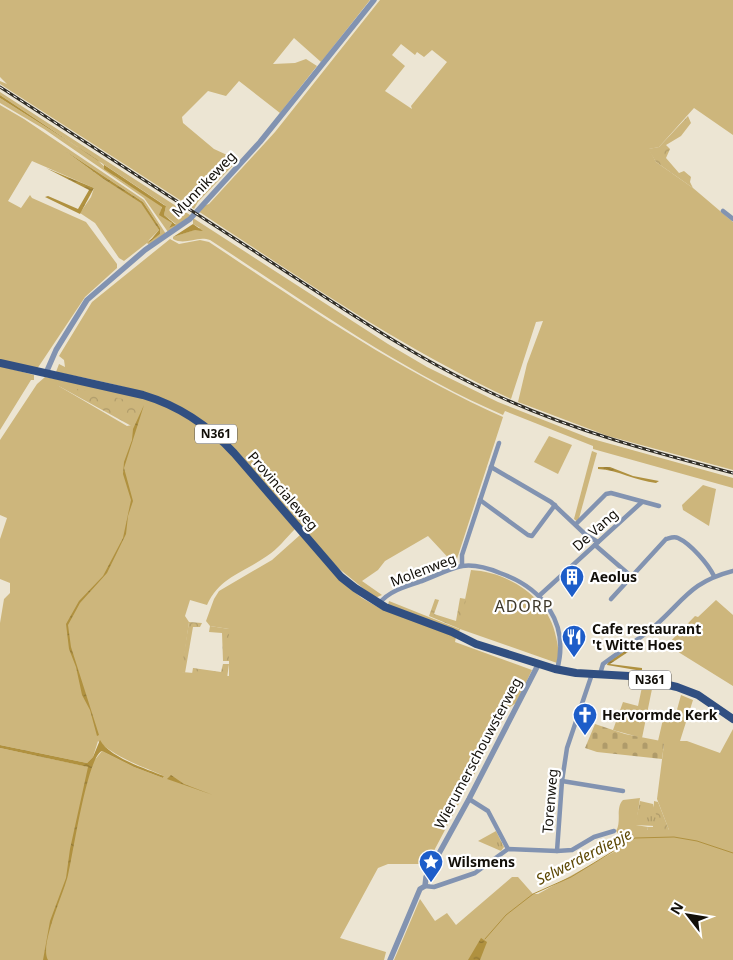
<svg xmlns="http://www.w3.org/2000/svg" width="733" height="960" viewBox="0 0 733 960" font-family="'Noto Sans',sans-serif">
	<defs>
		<pattern id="forest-crowns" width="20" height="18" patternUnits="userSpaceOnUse" patternTransform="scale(1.25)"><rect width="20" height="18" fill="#cdb67c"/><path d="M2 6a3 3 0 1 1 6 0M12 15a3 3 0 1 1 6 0" fill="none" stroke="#af9b6a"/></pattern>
		<pattern id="cemetery-stones" width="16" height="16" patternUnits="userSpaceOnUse" patternTransform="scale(1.25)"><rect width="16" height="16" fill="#cdb67c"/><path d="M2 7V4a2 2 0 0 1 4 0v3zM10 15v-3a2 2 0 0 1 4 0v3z" fill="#af9b6a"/></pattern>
		<pattern id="park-tufts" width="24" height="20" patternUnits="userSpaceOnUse" patternTransform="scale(1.25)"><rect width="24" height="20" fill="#cdb67c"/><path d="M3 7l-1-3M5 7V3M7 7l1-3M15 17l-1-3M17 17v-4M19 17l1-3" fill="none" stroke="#af9b6a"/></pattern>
		<pattern id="water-ripples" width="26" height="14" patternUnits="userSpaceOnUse" patternTransform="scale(1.25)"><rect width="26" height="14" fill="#b0913f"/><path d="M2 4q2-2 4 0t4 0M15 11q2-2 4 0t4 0" fill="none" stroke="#8e7533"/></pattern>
	</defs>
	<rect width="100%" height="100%" fill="#ece5d3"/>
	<!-- grass -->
	<g fill="#cdb67c" fill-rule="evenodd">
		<path d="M0 0H370L321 62 294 38 273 64 295 63 306 59 317 66 280 113 239 81 226 96 208 91 182 117 183 123 214 149 238 160 198 202 194 209 0 84V81L7 84 0 77Z"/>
		<path d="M380 0H733V135L694 108 659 147 649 149 656 162 693 188 733 222V470L608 436 518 402 527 364 543 321 536 322 511 399C400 347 300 278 198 211L203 206 209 204 275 132ZM401 44 415 55 417 52 424 57 432 50 447 62 411 106 412 109 385 91 405 66 392 55Z"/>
		<path d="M0 92 190 215V216L168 232 144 198 44 129 0 103V98L95 158 116 177 162 206 160 214 172 223 169 228 176 224 164 215 166 206 0 95Z"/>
		<path d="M0 105 24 119 144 200 166 234 149 245 147 243 124 261 119 258 95 223 80 213 91 197 94 188 32 161 8 201 21 208 30 195 32 198 86 222 117 264V268L85 297 37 369 0 360ZM64 150 143 202 160 228V234L148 241 159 230 141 202 102 178Z"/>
		<path d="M193 218 388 344 427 367 498 402 589 438 733 478V488L593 449V446L505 411 503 415C399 370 305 302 210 240 197 235 186 246 173 239V237L200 228 193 224Z"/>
		<path d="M170 239 179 244 200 240 209 242C304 305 398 370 503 417L455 565 428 536 385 561 378 570 362 581 382 595 375 598 337 567 221 436C177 394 114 384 56 372L59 364 65 367 64 360 59 356 92 302Z"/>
		<path d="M0 366 34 375V380H31L0 430Z"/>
		<path d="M45 377C94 386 151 393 194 421 228 443 267 497 295 529 285 539 278 549 267 556 243 573 220 577 207 605L190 600 185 616 189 622 182 672 229 676V629L210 626 206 621 214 599 219 591 272 560 300 535 348 587 362 598 381 609 456 637 455 642 532 670 516 703 510 707 427 864H388L378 868 340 938 386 952 384 960H0V748L89 767 102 751 134 767 163 778 164 776C141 766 117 758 98 741L93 757 87 763 0 745V623L4 599 10 593V583L0 579V539L7 518 0 515V440L37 384ZM57 385 141 410 137 424 127 426Z"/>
		<path d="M549 436 572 445 558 474 534 462Z"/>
		<path d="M592 451 597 453 578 522 574 519Z"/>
		<path d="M703 485 716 489 709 526 683 510 682 505Z"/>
		<path d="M471 570C509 572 549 598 556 637 558 646 560 654 557 663L460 629 459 632 388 605 389 601 459 629Z"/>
		<path d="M716 600 733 615V686L667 645 695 616 698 617Z"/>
		<path d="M642 687 652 689 642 738 613 730 623 702 638 706Z"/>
		<path d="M681 695 693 700 680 741H687L720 753 733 729V960H394L420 899 435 921 447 913 456 925 512 877H518L533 894H538L621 848 626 843 616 831C622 822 615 808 623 800L640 798 636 825 648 827 647 830H669L657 799 664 744 658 741 664 715 675 717Z"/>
	</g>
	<!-- forest -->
	<g fill="url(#forest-crowns)">
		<path d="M688 116 691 123 681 136 666 145 670 149 666 158 679 173 684 171 691 177 690 182 693 188 656 162 648 149 659 147Z"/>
		<path d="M55 384 145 404 135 428Z"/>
		<path d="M460 598 466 599 460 629 429 616 435 599 439 600 434 614 456 621Z"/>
		<path d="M189 622 202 623 200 627H193L185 673 181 672Z"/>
		<path d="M210 626 229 629V661H223L222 633 209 632Z"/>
		<path d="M223 664H229L227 678 192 674 193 668 221 672Z"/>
		<path d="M654 801 658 802 669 830 647 831 648 827H653Z"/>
	</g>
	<!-- cemetery -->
	<path fill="url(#cemetery-stones)" d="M595 724 625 734 661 741 664 744 662 759 597 752 585 748Z"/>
	<!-- park -->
	<g fill="url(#park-tufts)">
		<path d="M640 801 653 804 658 821 655 826 635 825Z"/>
		<path d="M496 831 504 847 501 851 478 841Z"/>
	</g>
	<!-- water -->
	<g fill="url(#water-ripples)">
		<path d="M0 95 164 205 166 206 164 215 176 225 169 228 172 223 159 215 162 207 104 169V165L95 158 0 98Z"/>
		<path d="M64 150 143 202 160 228V234L148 243 159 230 141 203 102 178Z"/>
		<path d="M46 168 94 188 80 214 45 197 48 196 78 209 89 190Z"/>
		<path d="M193 224 203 231 195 230 173 237Z"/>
		<path d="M144 405 124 468 133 501 128 516 126 534 107 573 80 603 68 625 71 647 99 735 97 736 90 710 82 695 76 667 69 649 66 624 79 601 103 576 123 538 131 500 123 474 124 462 132 440 133 429Z"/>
		<path d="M598 467H610L633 476 659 481 656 483C636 481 618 470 598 469Z"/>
		<path d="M637 643 628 652 610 664 642 668V671L607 665 608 662Z"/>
		<path d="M100 740C109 757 146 769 164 776L163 778 134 767 102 751C87 757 73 855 68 875 64 893 39 945 48 960H43L50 921 66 878 70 849 88 767 0 748V745L87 763 93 757Z"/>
		<path d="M171 775 184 784 213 795 167 779Z"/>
		<path d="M481 938 487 942 480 960H468Z"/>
	</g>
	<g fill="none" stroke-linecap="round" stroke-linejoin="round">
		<!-- stream -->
		<path stroke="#b0913f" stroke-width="1" d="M485 939 506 915 533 894 571 877 635 838 674 837 697 841 733 853"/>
		<!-- minor -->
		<g stroke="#8293b1" stroke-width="4.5">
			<path d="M723 211 733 219"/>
			<path d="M491 467 551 502 586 535 598 542"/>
			<path d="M480 500 528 535 532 536 555 505"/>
			<path d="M576 524 606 494 611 493 659 506"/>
			<path d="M595 545 632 577"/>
			<path d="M462 566V555L499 443"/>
			<path d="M540 595 642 502"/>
			<path d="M611 599 666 539C670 538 674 536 678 538 691 544 708 564 714 576"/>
			<path d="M379 604C387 592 406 586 419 582 433 577 448 569 462 566 475 564 488 568 500 573 543 588 570 623 557 670"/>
			<path d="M600 674 603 664C620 651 640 639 656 625 685 599 691 582 733 571"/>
			<path d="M562 781 623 791"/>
			<path d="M469 799 488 811 508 849"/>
			<path d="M557 851 572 850 594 837 614 831"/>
			<path d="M425 886 434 887 475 873 508 849 557 851 562 781 567 748 592 674"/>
		</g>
		<!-- tertiary -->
		<g stroke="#8293b1" stroke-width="5.5">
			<path d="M46 373 56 350 87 300 145 250 190 219 260 142 374 0"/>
			<path d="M390 960 420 889 425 886 426 877 469 799 538 665"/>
		</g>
		<!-- primary -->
		<path stroke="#314f81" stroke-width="8" d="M0 363 143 395C180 406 208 425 234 453L341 577 355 588 385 607 452 632 476 644 555 669 576 673 629 676 677 687 698 695 733 719"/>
		<defs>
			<path id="rail" d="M0 87C90 145 181 204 271 262 345 310 418 360 498 396 574 431 653 452 733 473"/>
		</defs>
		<!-- rail casing -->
		<use href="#rail" stroke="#312e26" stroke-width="3"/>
		<!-- rail -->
		<use href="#rail" stroke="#fff" stroke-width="1" stroke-dasharray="4" stroke-linecap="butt"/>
	</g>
	<!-- icons -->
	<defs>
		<symbol id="building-pin" viewBox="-11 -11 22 30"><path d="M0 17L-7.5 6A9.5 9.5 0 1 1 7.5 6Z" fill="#1d5dc9" stroke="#fff"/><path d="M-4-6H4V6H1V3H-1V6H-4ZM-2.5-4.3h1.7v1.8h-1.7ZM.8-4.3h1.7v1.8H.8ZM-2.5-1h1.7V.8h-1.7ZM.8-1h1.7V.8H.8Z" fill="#fff"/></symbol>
		<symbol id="restaurant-pin" viewBox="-11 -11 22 30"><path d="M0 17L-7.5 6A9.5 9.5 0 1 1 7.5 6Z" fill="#1d5dc9" stroke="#fff"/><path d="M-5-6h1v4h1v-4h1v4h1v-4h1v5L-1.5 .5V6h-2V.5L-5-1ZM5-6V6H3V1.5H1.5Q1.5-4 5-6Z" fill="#fff"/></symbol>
		<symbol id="church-pin" viewBox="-11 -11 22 30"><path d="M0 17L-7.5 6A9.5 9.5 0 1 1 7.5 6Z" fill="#1d5dc9" stroke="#fff"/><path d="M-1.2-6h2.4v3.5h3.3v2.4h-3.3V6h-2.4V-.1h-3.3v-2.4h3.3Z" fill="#fff"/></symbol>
		<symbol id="sight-pin" viewBox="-11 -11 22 30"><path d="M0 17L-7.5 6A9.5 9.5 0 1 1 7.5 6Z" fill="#1d5dc9" stroke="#fff"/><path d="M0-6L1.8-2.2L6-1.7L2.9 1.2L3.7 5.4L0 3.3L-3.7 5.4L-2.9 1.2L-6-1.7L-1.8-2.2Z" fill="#fff"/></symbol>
	</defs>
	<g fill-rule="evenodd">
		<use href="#building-pin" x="558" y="563" width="28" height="38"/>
		<use href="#restaurant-pin" x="560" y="623" width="28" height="38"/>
		<use href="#church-pin" x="571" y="701" width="28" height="38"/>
		<use href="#sight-pin" x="417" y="848" width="28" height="38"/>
	</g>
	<g text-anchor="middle" stroke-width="4.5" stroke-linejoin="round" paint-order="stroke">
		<!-- shield labels -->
		<g fill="#fff" stroke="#595753" stroke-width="1">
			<rect x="195" y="424.5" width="42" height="19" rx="4"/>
			<rect x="629" y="670.5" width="42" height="19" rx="4"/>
		</g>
		<g font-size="12" font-weight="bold" fill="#120f09">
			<text x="216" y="438">N361</text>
			<text x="650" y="684">N361</text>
		</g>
		<!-- street labels -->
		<g font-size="14" fill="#120f09" stroke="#fff">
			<text transform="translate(204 184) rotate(-46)" y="5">Munnikeweg</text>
			<text transform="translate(283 491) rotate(49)" y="5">Provincialeweg</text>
			<text transform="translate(595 530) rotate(-42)" y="5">De Vang</text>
			<text transform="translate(423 570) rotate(-21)" y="5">Molenweg</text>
			<text transform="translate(478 753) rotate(-62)" y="5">Wierumerschouwsterweg</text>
			<text transform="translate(550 801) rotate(-85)" y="5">Torenweg</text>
		</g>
		<!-- poi labels -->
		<g font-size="14" font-weight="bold" fill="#120f09" stroke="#fff" text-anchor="start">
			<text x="590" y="582">Aeolus</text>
			<text x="592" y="634">Cafe restaurant<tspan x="592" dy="16">'t Witte Hoes</tspan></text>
			<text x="602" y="720">Hervormde Kerk</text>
			<text x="448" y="867">Wilsmens</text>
		</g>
		<!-- water labels -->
		<g font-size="15" font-style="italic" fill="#5c4703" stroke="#fff">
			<text transform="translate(584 857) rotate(-27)" y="5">Selwerderdiepje</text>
		</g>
		<!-- quarter labels -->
		<g font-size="16" letter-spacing="1" fill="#3e382a" stroke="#fff">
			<text x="524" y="612">ADORP</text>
		</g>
	</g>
	<!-- north arrow -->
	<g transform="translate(688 915) rotate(301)" stroke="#ffffff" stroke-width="4" paint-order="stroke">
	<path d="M0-4L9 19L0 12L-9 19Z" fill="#120f09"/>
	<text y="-8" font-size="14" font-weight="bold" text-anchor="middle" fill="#120f09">N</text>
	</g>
</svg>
